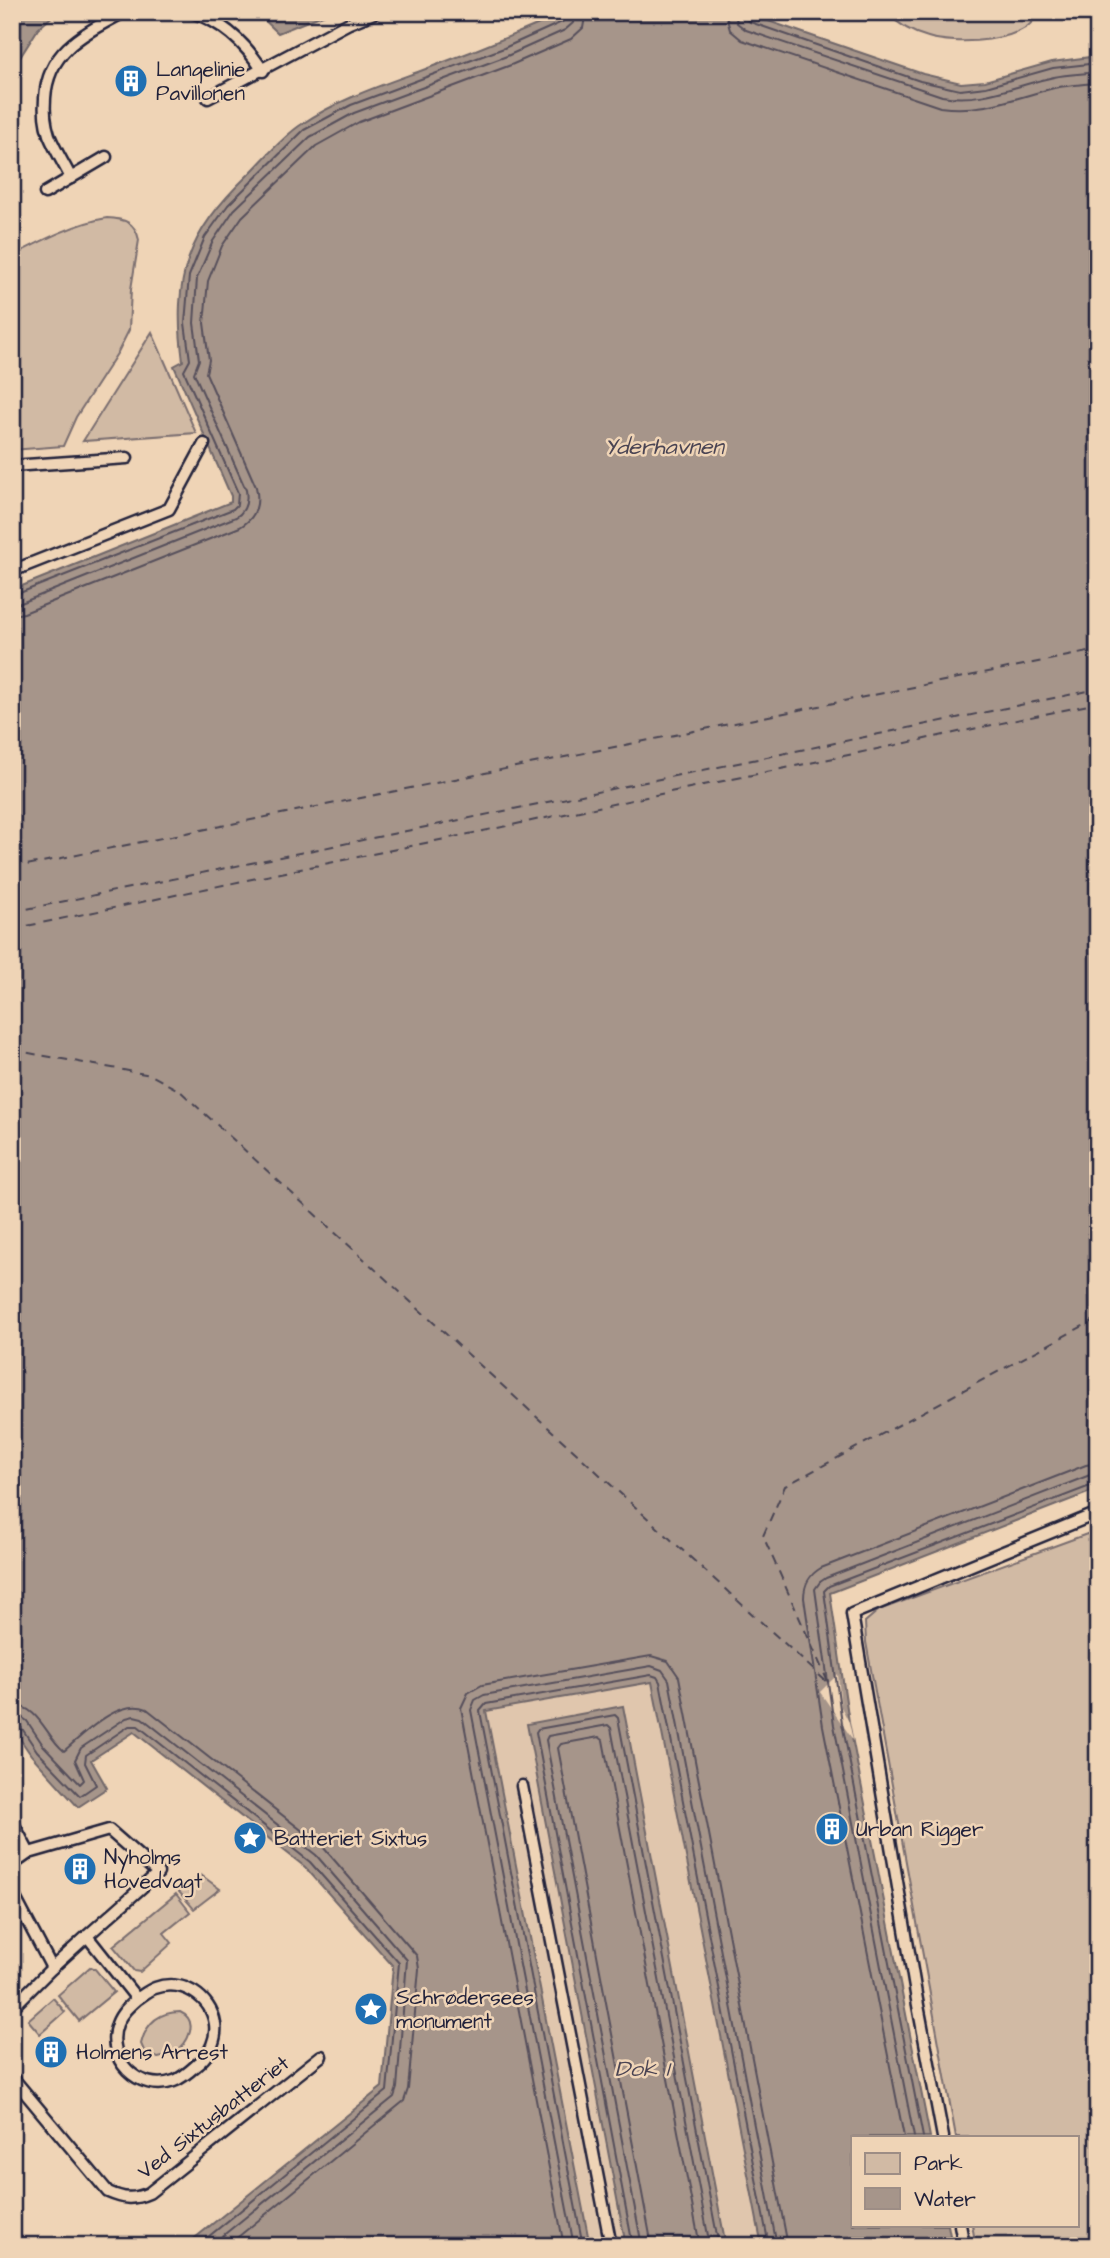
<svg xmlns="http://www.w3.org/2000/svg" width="1110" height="2258" viewBox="0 0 1110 2258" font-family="'Architects Daughter',sans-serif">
	<rect width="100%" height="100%" fill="#efd4b6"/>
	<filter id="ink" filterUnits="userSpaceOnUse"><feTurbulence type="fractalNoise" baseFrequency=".0143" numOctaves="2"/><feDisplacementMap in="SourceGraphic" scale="14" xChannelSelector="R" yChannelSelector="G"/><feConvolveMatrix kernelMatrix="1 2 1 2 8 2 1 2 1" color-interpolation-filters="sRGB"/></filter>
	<g filter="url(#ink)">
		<!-- built -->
		<path fill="#e0c6ad" d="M653 1682 762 2246H590L486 1711Z"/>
		<!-- green -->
		<g fill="#d1baa4" stroke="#7a6e70" stroke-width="2">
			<path d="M886 12H1038C1028 44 953 45 928 37 912 33 898 24 886 12Z"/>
			<path d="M107 218C124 219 135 221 139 240L131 289 129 330 118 352 76 417 63 446 12 450V256C41 241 75 223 107 218Z"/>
			<path d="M152 332 196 433 83 441Z"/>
			<path d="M1098 1530V2246H976L972 2225H1077V2137H956L866 1642 865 1622 879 1610Z"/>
			<path d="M201 1875 220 1889 194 1909 179 1892Z"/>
			<path d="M176 1894 190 1912 164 1933 172 1943 140 1972 134 1971 113 1946Z"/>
			<path d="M90 1967 95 1969 114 1992 79 2021 58 1995Z"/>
			<path d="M53 1998 65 2012 40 2034 28 2020Z"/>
			<path d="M180 2012C200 2021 188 2044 174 2053 169 2056 163 2057 158 2058L145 2053 141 2044C146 2023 159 2012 180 2012Z"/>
		</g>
		<!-- water -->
		<g fill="#a6958a" stroke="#71676a" stroke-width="2">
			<path d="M12 12H57L38 29 12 70Z"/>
			<path d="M256 12H330L278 33Z"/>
			<path d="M567 12H742L923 74 961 83 985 81 1052 62 1098 56V1489L830 1593 849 1722 930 2137H853V2225H948L952 2246H762L652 1682 486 1711 590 2246H185L382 2087 393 1966 305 1867 134 1732 91 1760 107 1788 78 1807 31 1755 12 1727V590L231 502V496L174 366 183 361C172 277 187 234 248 175 265 158 282 137 302 124 339 99 382 85 423 70 472 52 519 33 567 12Z"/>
			<path d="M623 1706 726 2246H626L527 1724Z"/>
		</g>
		<!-- pier -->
		<path fill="#efd4b6" d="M838 1674 841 1707 849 1722 853 1740 820 1692Z"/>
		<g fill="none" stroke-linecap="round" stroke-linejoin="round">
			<!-- shore -->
			<g stroke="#57505b" stroke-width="2">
				<path d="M725 12 730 30 742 40 940 107C981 113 1015 98 1054 88 1068 85 1083 84 1098 83"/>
				<path d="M735 12 737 23 746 30 942 96C982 103 1016 85 1054 77 1068 74 1083 74 1098 72"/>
				<path d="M744 12 745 18 750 22 920 81 960 90 986 87 1053 68 1098 63"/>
				<path d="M12 596 233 509 237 505 238 493 184 371 190 360 185 323 189 276 205 237 228 205 304 130 351 105 504 48 562 22 566 18 567 12"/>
				<path d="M12 604 21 603 236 517C246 511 248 502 246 490L194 373 199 360 194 323 197 278 213 241 234 210 310 137 354 113 507 56 565 30 573 23 576 12"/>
				<path d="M12 615 24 613 240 527C256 518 260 504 256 487L206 373 209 360 204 323 208 281 222 246 242 217 316 146 359 122 511 65 571 39 583 28 586 12"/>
				<path d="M12 1705C40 1706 45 1736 64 1751 84 1734 119 1697 147 1709L323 1847 417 1956 419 1969 408 2089 404 2101 227 2246"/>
				<path d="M12 1715 20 1716 27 1721 43 1745 80 1784 84 1780 75 1760 81 1748 126 1718 134 1716 142 1718 316 1855 407 1960 397 2088 394 2097 210 2246"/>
				<path d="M12 1724 21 1727 37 1751 80 1796 96 1785 85 1763 86 1755 129 1726H138L310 1862 399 1963 387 2091 197 2246"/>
				<path d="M904 2137 823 1726 804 1598C804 1584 809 1575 821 1568L1086 1465 1098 1463"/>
				<path d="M914 2137 834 1725 815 1589 820 1582 826 1578 1090 1475 1098 1474"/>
				<path d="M923 2137 842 1723 824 1591 829 1586 1098 1483"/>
				<path d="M564 2246 461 1708 468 1693 482 1685 651 1656 668 1661 679 1677 788 2246"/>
				<path d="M574 2246 471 1710 475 1700 484 1695 651 1666 662 1670 669 1680 777 2246"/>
				<path d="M583 2246 480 1711 486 1704 651 1675 657 1677 660 1682 769 2246"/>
				<path d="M633 2246 536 1732 538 1729 615 1715 618 1718 719 2246"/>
				<path d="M642 2246 546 1740 548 1736 608 1725 611 1728 710 2246"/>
				<path d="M652 2246 558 1748 561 1744 599 1737 603 1740 700 2246"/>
			</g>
			<!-- ferry -->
			<g stroke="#4a4453" stroke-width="2" stroke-dasharray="9 7" stroke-linecap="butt">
				<path d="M12 868 1098 650"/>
				<path d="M12 912 1098 689"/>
				<path d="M12 929 1098 703"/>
				<path d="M12 1050 151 1075 180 1091 829 1684"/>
				<path d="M828 1682 763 1536 785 1486 1098 1318"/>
			</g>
			<defs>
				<g id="lane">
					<path d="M192 12C223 22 246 44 263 71"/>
					<path d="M208 98 349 23 376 12"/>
					<path d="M71 178C64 164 55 150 49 135 45 123 44 110 45 98 48 49 86 33 124 12"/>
					<path d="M45 193 106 157"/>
					<path d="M12 466 127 458"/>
					<path d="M12 571 169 509 204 444"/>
					<path d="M522 1786 611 2246"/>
					<path d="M12 1821 29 1853"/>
					<path d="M12 1865 29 1853 109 1830 158 1873 87 1936"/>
					<path d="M12 1892 52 1968 12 2008"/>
					<path d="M52 1968 87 1936 137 1999C143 1995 149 1990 155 1988 182 1978 211 1997 215 2024 217 2039 210 2053 200 2062 192 2069 183 2078 174 2081 139 2094 104 2058 117 2024 121 2013 129 2006 137 1999"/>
					<path d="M12 2077 108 2192C124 2199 133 2200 149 2193L321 2056"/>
					<path d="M943 2137 917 2000 852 1614 1098 1513"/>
					<path d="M960 2225 964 2246"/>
				</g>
			</defs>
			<!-- lane casing -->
			<use href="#lane" stroke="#22223b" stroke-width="15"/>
			<!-- lane -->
			<use href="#lane" stroke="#efd4b6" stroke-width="10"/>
		</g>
	</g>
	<!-- icons -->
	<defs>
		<symbol id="building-disc" viewBox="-11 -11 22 22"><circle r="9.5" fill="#1f6fb2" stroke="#efd4b6"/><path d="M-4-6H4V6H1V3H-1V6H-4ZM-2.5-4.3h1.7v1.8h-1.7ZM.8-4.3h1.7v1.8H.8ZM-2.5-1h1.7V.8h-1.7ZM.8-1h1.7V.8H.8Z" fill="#fff"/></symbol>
		<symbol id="sight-disc" viewBox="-11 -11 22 22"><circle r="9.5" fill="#1f6fb2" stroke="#efd4b6"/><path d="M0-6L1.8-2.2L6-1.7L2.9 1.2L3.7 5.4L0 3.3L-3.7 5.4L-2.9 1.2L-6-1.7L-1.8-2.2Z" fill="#fff"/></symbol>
	</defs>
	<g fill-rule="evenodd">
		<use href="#building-disc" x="112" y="62" width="38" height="38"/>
		<use href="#building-disc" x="813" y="1810" width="38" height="38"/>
		<use href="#sight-disc" x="231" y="1819" width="38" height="38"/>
		<use href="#building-disc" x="61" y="1850" width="38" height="38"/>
		<use href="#sight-disc" x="352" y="1990" width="38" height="38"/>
		<use href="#building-disc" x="32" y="2033" width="38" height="38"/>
	</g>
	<g text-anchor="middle" stroke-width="5" stroke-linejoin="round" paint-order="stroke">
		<!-- poi labels -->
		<g font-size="21" fill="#22223b" stroke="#efd4b6" text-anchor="start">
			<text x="156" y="76">Langelinie<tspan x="156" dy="24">Pavillonen</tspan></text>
			<text x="856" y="1836">Urban Rigger</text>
			<text x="274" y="1845">Batteriet Sixtus</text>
			<text x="104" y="1864">Nyholms<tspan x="104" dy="24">Hovedvagt</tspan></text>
			<text x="396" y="2004">Schrødersees<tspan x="396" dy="24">monument</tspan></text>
			<text x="76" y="2059">Holmens Arrest</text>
		</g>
		<!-- street labels -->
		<g font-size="21" fill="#22223b" stroke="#efd4b6">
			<text transform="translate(213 2117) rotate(-38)" y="7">Ved Sixtusbatteriet</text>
		</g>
		<!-- water labels -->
		<g font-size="23" font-style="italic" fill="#4a4453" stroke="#efd4b6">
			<text x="664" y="454">Yderhavnen</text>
			<text x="642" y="2076">Dok 1</text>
		</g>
	</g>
	<!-- margin -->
	<rect width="1110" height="2258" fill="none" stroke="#efd4b6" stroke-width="42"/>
	<rect x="21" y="21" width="1068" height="2216" fill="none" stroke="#22223b" stroke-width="2.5" filter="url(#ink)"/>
	<!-- legend -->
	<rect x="851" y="2136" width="228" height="91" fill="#efd4b6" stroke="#9d8d85" stroke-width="2"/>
	<rect x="865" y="2153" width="35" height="21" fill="#d1baa4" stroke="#9d8d85" stroke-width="2"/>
	<text x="914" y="2170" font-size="21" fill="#22223b">Park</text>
	<rect x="865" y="2188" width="35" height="21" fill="#a6958a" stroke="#9d8d85" stroke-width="2"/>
	<text x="914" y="2206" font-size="21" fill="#22223b">Water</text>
</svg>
